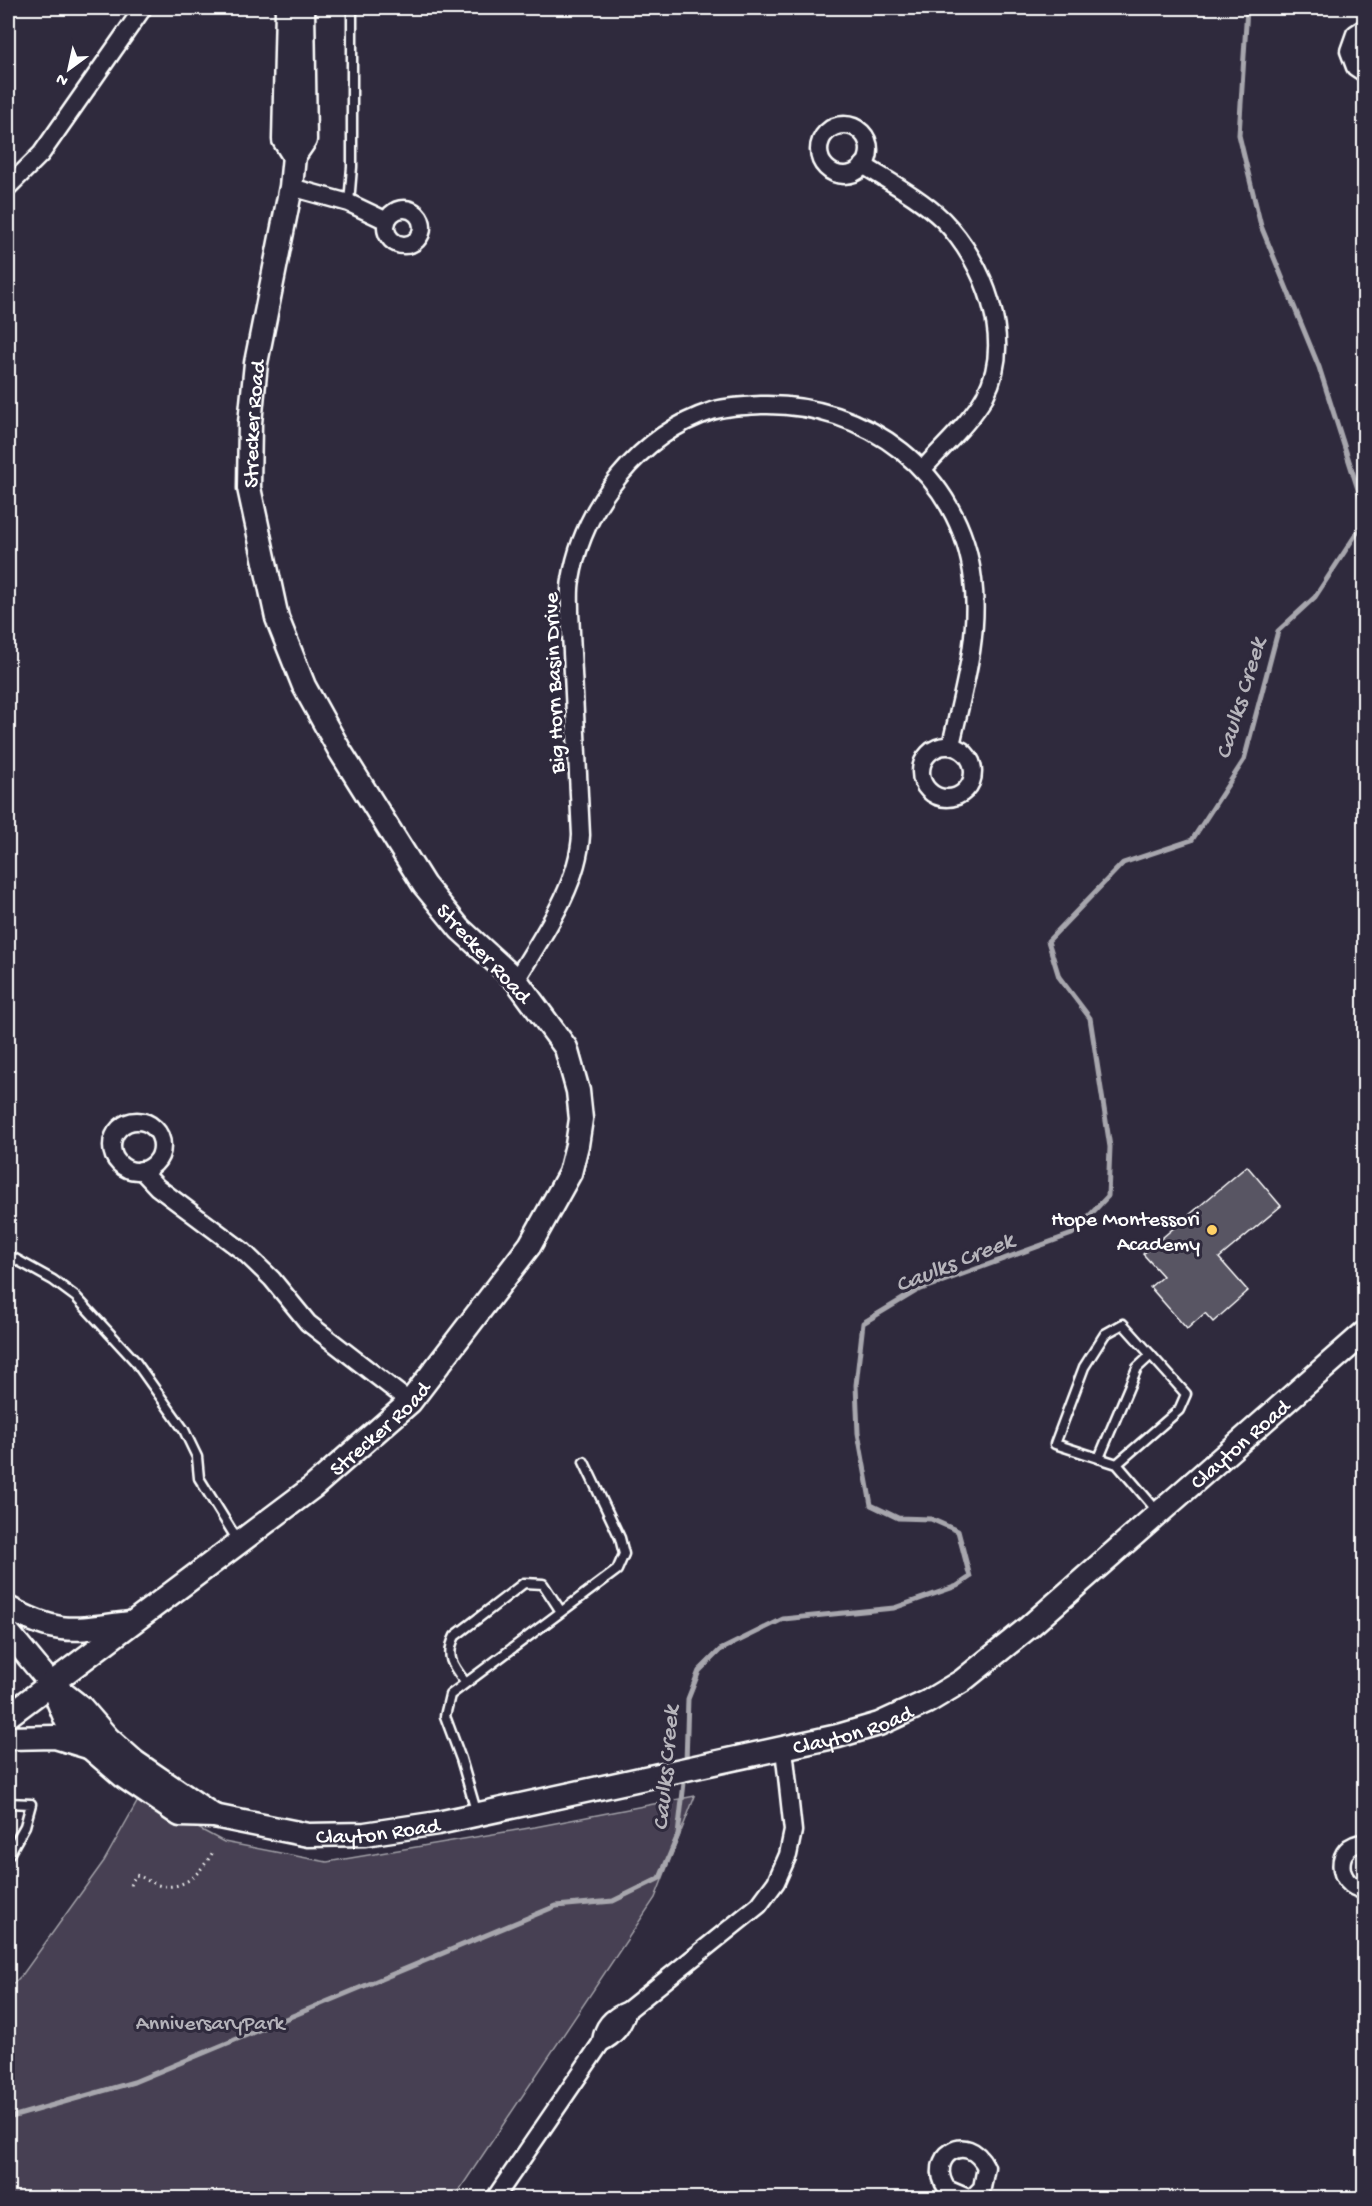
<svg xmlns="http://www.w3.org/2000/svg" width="1372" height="2206" viewBox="0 0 1372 2206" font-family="'Gochi Hand',sans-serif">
	<rect width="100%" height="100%" fill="#2f2a3d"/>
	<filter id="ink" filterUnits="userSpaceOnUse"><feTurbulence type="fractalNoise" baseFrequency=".0167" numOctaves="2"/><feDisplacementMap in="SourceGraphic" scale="12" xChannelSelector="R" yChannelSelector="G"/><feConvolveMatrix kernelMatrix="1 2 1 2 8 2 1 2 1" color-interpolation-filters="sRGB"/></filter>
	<g filter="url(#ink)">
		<!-- green -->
		<path fill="#464152" stroke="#a2a0a8" stroke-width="1.5" d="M695 1796 655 1898 454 2198H8V1989L23 1974 104 1861 140 1797 224 1842 327 1862 535 1827Z"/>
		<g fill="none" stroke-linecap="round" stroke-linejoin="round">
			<!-- stream -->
			<g stroke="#a7a6ad" stroke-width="5">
				<path d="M1247 8 1239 135 1261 226 1319 367 1364 508"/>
				<path d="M686 1762 688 1699 699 1671 720 1650 783 1619 894 1608 957 1586 970 1577 958 1531 931 1519 898 1518 871 1505 858 1433 856 1385 863 1323 916 1291 1072 1234 1108 1196 1110 1147 1090 1018 1059 977 1048 941 1123 863 1192 840 1244 760 1278 631 1315 597 1364 522"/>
				<path d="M8 2118 134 2082 556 1906 613 1901 660 1878 678 1835 685 1774"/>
			</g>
		</g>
		<!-- building -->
		<path fill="#595564" stroke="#fff" stroke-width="1.5" d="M1247 1166 1281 1206 1219 1258 1248 1291 1213 1322 1205 1313 1187 1329 1150 1287 1163 1276 1143 1254Z"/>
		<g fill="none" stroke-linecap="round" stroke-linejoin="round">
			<defs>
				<g id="lane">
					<path d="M349 203 352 167V8"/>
					<path d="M8 1255 53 1280 76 1297 135 1361 184 1430 197 1457 199 1478 238 1541"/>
					<path d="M1099 1458 1137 1368 1151 1355"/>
					<path d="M1117 1464 1055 1444 1084 1367 1105 1334 1123 1324 1186 1394 1179 1410 1117 1464 1159 1513"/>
					<path d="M465 1682C452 1665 445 1656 455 1636L524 1583 543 1584 560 1610"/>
					<path d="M8 1803 31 1804 25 1826 8 1856"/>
					<path d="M477 1814 461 1759 445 1716 450 1695 617 1570 624 1554 620 1538 584 1462"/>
				</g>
				<g id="street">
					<path d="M1364 28 1355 34 1349 51 1355 67 1364 73"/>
					<circle cx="844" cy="150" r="25"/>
					<path d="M863 165C890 182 920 198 943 220 984 262 1015 339 985 396 970 423 943 446 923 469"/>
					<path d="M8 187 41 154 143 8"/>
					<path d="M291 187 349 203 387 221"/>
					<circle cx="404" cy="227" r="18"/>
					<circle cx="947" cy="772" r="26"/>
					<path d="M516 980C542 936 578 887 581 835L570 612C570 601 569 590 571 580 583 506 640 434 712 411 727 406 746 406 761 405 866 402 961 473 973 580 980 636 963 691 951 745"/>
					<circle cx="137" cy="1146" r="25"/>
					<path d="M141 1170 157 1187 244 1252 272 1279 308 1323 410 1402"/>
					<path d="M1364 1843C1333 1844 1335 1886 1364 1890"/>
					<path d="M601 2043C616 2036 623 2026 628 2010"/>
					<path d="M495 2198 601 2043C602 2025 612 2016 628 2010L759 1905 776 1882 788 1855 793 1831 784 1749"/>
					<path d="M968 2198 947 2189C925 2157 967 2129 986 2167L982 2188 972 2198"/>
				</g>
				<g id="secondary">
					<path d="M287 8 284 140 294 156"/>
					<path d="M8 1608C60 1636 73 1630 130 1623"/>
					<path d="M8 1632 51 1684 82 1708 108 1738 135 1762 214 1816"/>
					<path id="s1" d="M51 1684 66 1720 89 1747 124 1777 180 1815 214 1816 308 1835 365 1834 438 1823 838 1736 879 1724 927 1702 962 1681 1029 1627 1364 1333"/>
					<path id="s2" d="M8 1716 313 1487 410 1402 530 1245 570 1173 577 1145 581 1119 578 1091 566 1048 516 980 460 929 424 885 340 751 304 686 277 618 249 488 250 423 256 363 291 187 294 156 305 140 303 8"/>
					<path d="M8 1738 55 1737 88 1747"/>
				</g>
			</defs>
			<!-- lane casing -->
			<use href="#lane" stroke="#fff" stroke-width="13"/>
			<!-- street casing -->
			<use href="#street" stroke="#fff" stroke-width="21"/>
			<!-- secondary casing -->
			<use href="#secondary" stroke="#fff" stroke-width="27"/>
			<!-- path -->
			<path stroke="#fff" stroke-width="3" stroke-dasharray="1.5 4.5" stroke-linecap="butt" d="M130 1885 136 1875C144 1877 150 1883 158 1885 185 1892 202 1871 214 1850"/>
			<!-- lane -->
			<use href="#lane" stroke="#2f2a3d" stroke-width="8"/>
			<!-- street -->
			<use href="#street" stroke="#2f2a3d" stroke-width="16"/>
			<!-- secondary -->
			<use href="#secondary" stroke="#2f2a3d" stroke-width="22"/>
		</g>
	</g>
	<!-- markers -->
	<circle fill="#ffd166" stroke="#2f2a3d" stroke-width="2" cx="1212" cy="1230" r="6"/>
	<g text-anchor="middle" stroke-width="6" stroke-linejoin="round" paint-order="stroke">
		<!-- street labels -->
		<g font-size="22" fill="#fff" stroke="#2f2a3d">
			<text dy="8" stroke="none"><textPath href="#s2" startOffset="1638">Strecker Road</textPath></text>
			<text transform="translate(552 683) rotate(-92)" y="8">Big Horn Basin Drive</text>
			<text transform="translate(485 952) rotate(47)" y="8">Strecker Road</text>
			<text dy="8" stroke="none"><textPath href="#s2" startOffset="470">Strecker Road</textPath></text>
			<text dy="8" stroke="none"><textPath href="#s1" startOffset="1360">Clayton Road</textPath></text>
			<text dy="8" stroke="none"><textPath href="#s1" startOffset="874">Clayton Road</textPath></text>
			<text dy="8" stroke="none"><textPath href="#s1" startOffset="388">Clayton Road</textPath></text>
		</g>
		<!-- poi labels -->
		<g font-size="22" fill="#fff" stroke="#2f2a3d" text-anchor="end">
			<text x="1200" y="1225">Hope Montessori<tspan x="1200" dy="25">Academy</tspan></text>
		</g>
		<!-- park labels -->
		<g font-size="22" fill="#b5b3ba" stroke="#2f2a3d">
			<text x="210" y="2029">AnniversaryPark</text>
		</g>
		<!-- water labels -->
		<g font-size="24" font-style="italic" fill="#b6b4bb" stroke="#2f2a3d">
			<text transform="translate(1239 698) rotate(-73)" y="8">Caulks Creek</text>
			<text transform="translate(954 1261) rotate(-22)" y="8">Caulks Creek</text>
			<text transform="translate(664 1768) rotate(-85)" y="8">Caulks Creek</text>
		</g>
	</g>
	<!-- margin -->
	<rect width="1372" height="2206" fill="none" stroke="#2f2a3d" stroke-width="30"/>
	<rect x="15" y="15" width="1342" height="2176" fill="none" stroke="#fff" stroke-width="2" filter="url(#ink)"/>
	<!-- north arrow -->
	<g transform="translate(69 69) rotate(213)" stroke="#2f2a3d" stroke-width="4.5" paint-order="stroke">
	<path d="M0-4.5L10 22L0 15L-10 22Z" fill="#ffffff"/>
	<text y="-9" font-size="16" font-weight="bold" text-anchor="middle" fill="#ffffff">N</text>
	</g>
</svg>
